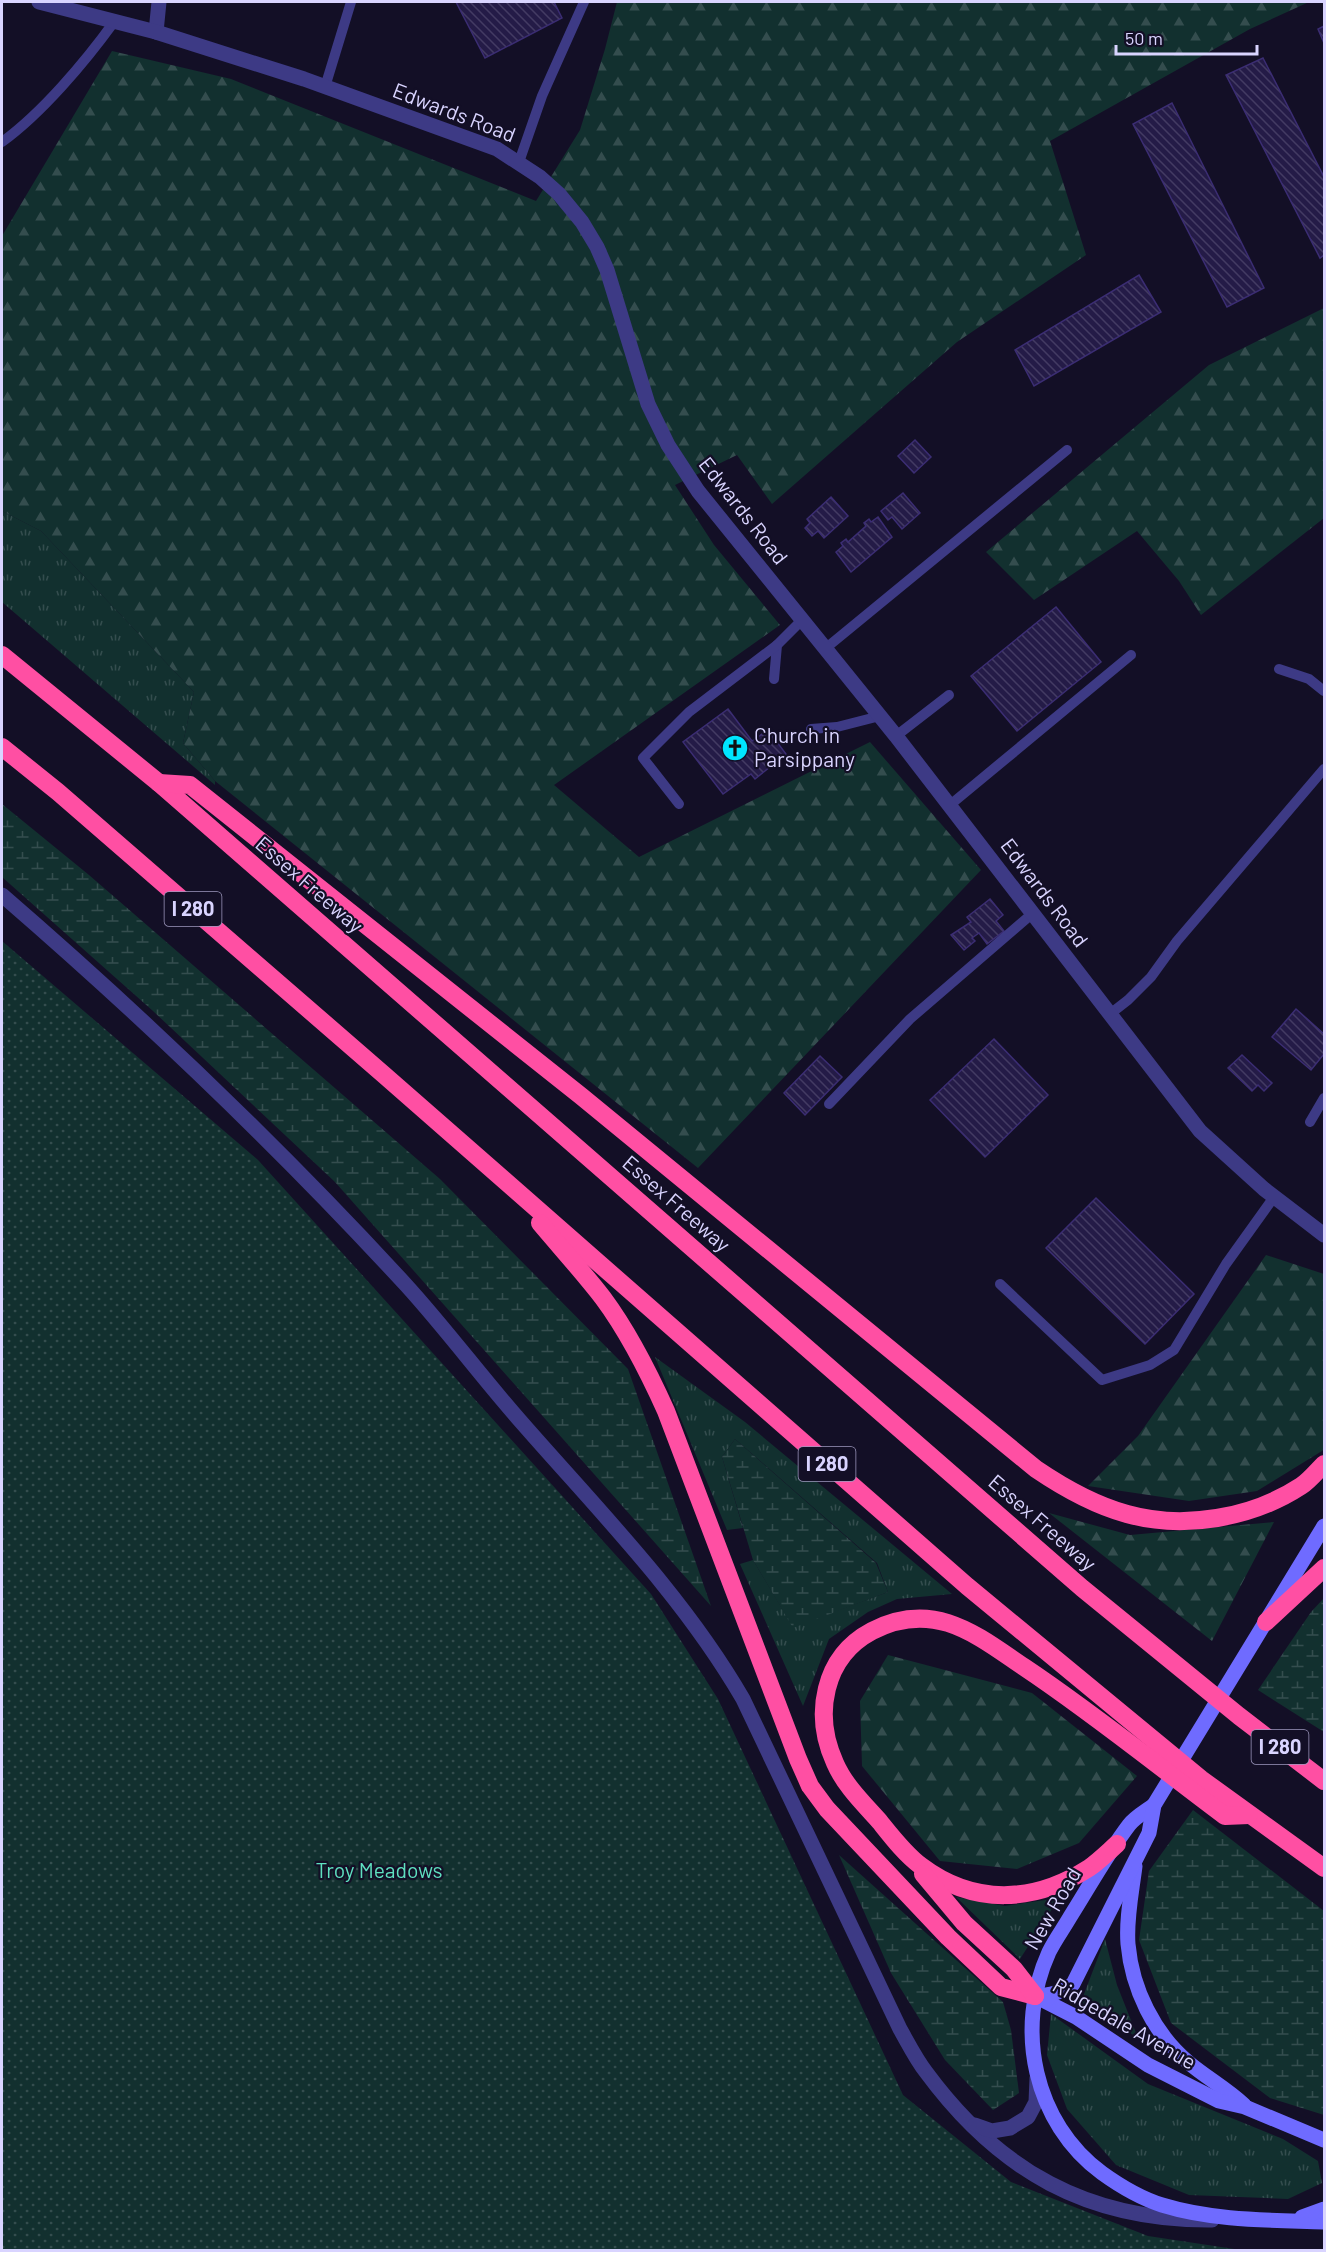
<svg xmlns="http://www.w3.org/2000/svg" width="1326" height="2252" viewBox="0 0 1326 2252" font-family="Barlow,sans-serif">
	<defs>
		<pattern id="grass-tufts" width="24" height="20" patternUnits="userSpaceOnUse" patternTransform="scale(1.5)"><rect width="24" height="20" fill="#12302f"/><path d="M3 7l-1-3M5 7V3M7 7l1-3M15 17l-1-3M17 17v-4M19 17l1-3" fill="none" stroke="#344d4e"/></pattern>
		<pattern id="forest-firs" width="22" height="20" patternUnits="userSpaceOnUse" patternTransform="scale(1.5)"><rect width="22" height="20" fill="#12302f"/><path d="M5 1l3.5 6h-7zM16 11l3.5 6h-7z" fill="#344d4e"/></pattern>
		<pattern id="wetland-marsh" width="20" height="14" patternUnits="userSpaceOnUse" patternTransform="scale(1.5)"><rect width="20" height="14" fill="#12302f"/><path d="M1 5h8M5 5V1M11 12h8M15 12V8" fill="none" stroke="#344d4e"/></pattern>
		<pattern id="park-dots" width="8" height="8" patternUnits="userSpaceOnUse" patternTransform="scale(1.5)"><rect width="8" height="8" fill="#12302f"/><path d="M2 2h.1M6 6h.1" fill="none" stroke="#344d4e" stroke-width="1.8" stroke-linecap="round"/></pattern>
		<pattern id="building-back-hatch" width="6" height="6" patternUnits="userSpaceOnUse" patternTransform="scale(1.5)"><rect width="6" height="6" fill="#241b47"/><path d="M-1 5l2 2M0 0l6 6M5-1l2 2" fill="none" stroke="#433b63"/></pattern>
	</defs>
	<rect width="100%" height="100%" fill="#130f26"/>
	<!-- grass -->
	<g fill="url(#grass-tufts)">
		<path d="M2 511 41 531 194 692 183 743 215 781V785L2 602Z"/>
		<path d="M655 1357 745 1422 952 1594 897 1599 868 1612 829 1639 803 1706 740 1564 753 1560 793 1627 888 1592 877 1563 735 1439 722 1457 743 1528 727 1530Z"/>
		<path d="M956 1897 1005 1906 1059 1898 1020 1959Z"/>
		<path d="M1105 1939 1117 1985 1138 2038 1081 2002Z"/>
		<path d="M1051 2014 1148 2084 1283 2139 1318 2161 1322 2183 1288 2199 1189 2195 1116 2165 1067 2109 1047 2055Z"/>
	</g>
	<!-- forest -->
	<g fill="url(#forest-firs)">
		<path d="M617 2H1309L1250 29 1050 141 1086 255 957 342 772 504 737 455 675 485 714 545 780 625 554 785 639 857 870 742 981 870 698 1168 215 781 183 743 194 692 41 531 2 511V236L112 51 231 79 536 201 580 130 605 49Z"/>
		<path d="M1324 308V518L1201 615 1179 581 1137 531 1034 600 986 552 1209 365Z"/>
		<path d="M1266 1255 1324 1274V1448L1322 1451 1257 1491 1189 1501 1088 1486 1138 1436Z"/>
		<path d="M1049 1513 1130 1535 1274 1522 1212 1641Z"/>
		<path d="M888 1655 1032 1693 1137 1776 1079 1843 1017 1869 940 1861 862 1766 860 1701Z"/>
	</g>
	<!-- wetland -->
	<g fill="url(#wetland-marsh)">
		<path d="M2 804 89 875 440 1179 628 1369 711 1606 335 1182 153 1011 2 877Z"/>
		<path d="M735 1439 876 1563 888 1592 793 1628 753 1560 722 1457Z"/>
		<path d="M1324 1598V1732L1258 1690 1311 1612Z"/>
		<path d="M1193 1810 1324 1911V2115L1270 2098 1171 2023 1139 1940 1149 1871Z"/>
		<path d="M839 1855 1003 2002 1011 2030 1019 2093 993 2110 945 2060 891 1973Z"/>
	</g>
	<!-- park -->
	<path fill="url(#park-dots)" d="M2 941 258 1160 651 1594 718 1699 903 2095 1011 2182 1148 2236 1241 2250H2Z"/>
	<!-- building -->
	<g fill="url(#building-back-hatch)" stroke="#3b2d73" stroke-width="1.5">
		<path d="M456 2H554L562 18 485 58Z"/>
		<path d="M1324 26V43L1318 29Z"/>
		<path d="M1263 58 1324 177V255L1320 258 1226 75Z"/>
		<path d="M1172 103 1264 288 1227 307 1133 124Z"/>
		<path d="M1139 275 1161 312 1034 386 1015 350Z"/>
		<path d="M915 440 931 457 914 473 898 456Z"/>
		<path d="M903 493 920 513 902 529 892 517 888 520 881 511Z"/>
		<path d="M831 497 848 516 824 538 818 531 812 536 805 528 810 523 807 519Z"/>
		<path d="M878 517 892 537 851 572 836 552 843 546 841 543 846 539 848 542 866 526 864 523 869 519 871 522Z"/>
		<path d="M1056 607 1101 662 1017 731 971 676Z"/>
		<path d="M728 709 752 741 768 730 786 754 755 779 751 774 723 794 683 742Z"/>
		<path d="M990 899 1003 915 996 921 1004 931 987 944 979 933 972 938 975 941 964 950 951 935 971 922 967 917Z"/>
		<path d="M1296 1009 1324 1034V1054L1311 1070 1272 1037Z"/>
		<path d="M994 1039 1048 1095 985 1157 930 1100Z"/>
		<path d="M1242 1055 1272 1083 1264 1091 1258 1085 1252 1091 1228 1068Z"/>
		<path d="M820 1056 842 1077 805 1115 784 1093Z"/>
		<path d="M1096 1198 1194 1294 1145 1344 1046 1248Z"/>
	</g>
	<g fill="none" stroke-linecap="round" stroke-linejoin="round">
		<!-- service -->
		<g stroke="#3d3a85" stroke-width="10">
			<path d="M325 87 351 2"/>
			<path d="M2 142C42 113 85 62 114 22"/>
			<path d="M519 162 542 96 584 2"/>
			<path d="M826 648 1067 450"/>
			<path d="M1279 669 1309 679 1324 691"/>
			<path d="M774 679 777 645 803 619"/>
			<path d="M811 729 837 727 880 716"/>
			<path d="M896 736 949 695"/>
			<path d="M679 804 643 758 689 712 777 645"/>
			<path d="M950 805 1131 655"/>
			<path d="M1110 1014 1128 1000 1151 977 1177 941 1324 769"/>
			<path d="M829 1104 910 1019 1033 913"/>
			<path d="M1310 1122 1324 1098"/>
			<path d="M1000 1284 1102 1380 1150 1365 1174 1350 1226 1264 1274 1197"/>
		</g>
		<!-- minor -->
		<g stroke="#3d3a85" stroke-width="15">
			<path d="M156 32 159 2"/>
			<path d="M2 895C143 1017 279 1147 406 1285 447 1330 483 1379 523 1424 600 1512 684 1597 743 1699L900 2029C908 2043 916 2059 926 2072 999 2171 1088 2221 1212 2220"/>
			<path d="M975 2125 992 2131 1010 2128 1028 2117 1036 2102 1037 2078"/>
		</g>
		<!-- tertiary -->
		<path stroke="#3d3a85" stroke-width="15" d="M39 2 156 32 304 79 497 149 540 177 559 194 582 222 597 247 607 270 648 404 668 445 698 491 896 736 1200 1131 1264 1189 1324 1235"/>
		<!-- secondary -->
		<g stroke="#6f6bff" stroke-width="15">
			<path d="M1154 1805C1146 1811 1135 1817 1129 1825 1107 1854 1089 1887 1070 1917 1063 1929 1055 1940 1049 1952 1014 2029 1034 2123 1102 2173 1120 2186 1140 2198 1162 2205 1214 2221 1270 2220 1324 2222"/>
			<path d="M1135 1866C1132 1891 1126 1918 1128 1944 1132 1989 1154 2034 1189 2063 1207 2078 1227 2089 1244 2105"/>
			<path d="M1035 1996C1050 1995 1061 1993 1073 1984L1149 1833 1154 1805 1324 1526"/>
			<path d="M1035 1996 1076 2017 1148 2065 1219 2101 1245 2107 1324 2140"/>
			<path d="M1302 2217 1324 2209"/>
		</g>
		<!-- motorway -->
		<g stroke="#ff4fa3" stroke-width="18">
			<path d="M2 655 159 783 1082 1588 1239 1716 1324 1781"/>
			<path d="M2 747 58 792 383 1074 967 1586 1201 1779 1324 1868"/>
			<path d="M159 783 190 785 581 1096 1036 1469C1064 1488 1094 1505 1127 1514 1184 1530 1252 1518 1301 1486 1309 1481 1317 1471 1324 1464"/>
			<path d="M540 1223C561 1248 583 1272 603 1298 629 1333 648 1371 666 1411L798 1759 810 1786 827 1809 948 1937 1001 1987 1035 1996"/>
			<path d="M1266 1622 1324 1568"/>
			<path d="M1117 1844C1108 1852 1099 1861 1089 1868 1034 1903 974 1906 921 1866 905 1854 892 1837 880 1822 864 1804 845 1786 835 1763 813 1715 823 1657 872 1631 897 1618 922 1615 948 1623 976 1632 1000 1651 1024 1667 1093 1713 1158 1766 1225 1816L1249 1815"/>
			<path d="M923 1874 964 1923 1014 1969 1035 1996"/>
		</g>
	</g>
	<!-- icons -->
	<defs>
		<symbol id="church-disc" viewBox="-11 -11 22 22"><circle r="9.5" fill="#00e5ff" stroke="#130f26"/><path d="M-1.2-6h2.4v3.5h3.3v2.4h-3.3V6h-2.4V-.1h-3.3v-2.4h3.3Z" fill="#111"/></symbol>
	</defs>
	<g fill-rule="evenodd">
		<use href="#church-disc" x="720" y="733" width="30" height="30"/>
	</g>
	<g text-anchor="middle" stroke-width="4.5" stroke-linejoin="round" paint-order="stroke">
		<!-- shield labels -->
		<g fill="#130f26" stroke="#9e99be" stroke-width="1.5">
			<rect x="164.5" y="892" width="57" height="34" rx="4.5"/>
			<rect x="798.5" y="1447" width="57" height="34" rx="4.5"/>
			<rect x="1251.5" y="1730" width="57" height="34" rx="4.5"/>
		</g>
		<g font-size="20" font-weight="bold" fill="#d9d4ff">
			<text x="193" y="916">I 280</text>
			<text x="827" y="1471">I 280</text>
			<text x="1280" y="1754">I 280</text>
		</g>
		<!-- street labels -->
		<g font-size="21" fill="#d9d4ff" stroke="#130f26">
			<text transform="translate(454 113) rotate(21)" y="7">Edwards Road</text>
			<text transform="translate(743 511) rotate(52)" y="7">Edwards Road</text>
			<text transform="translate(309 885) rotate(41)" y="7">Essex Freeway</text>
			<text transform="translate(1044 893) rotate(53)" y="7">Edwards Road</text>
			<text transform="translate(676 1204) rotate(41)" y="7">Essex Freeway</text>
			<text transform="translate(1042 1523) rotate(41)" y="7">Essex Freeway</text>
			<text transform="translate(1053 1909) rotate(-60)" y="7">New Road</text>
			<text transform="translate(1124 2024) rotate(30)" y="7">Ridgedale Avenue</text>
		</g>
		<!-- poi labels -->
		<g font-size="21" fill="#d9d4ff" stroke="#130f26" text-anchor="start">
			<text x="754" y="743">Church in<tspan x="754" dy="24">Parsippany</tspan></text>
		</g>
		<!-- park labels -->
		<g font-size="21" fill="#5fe0c0" stroke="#130f26">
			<text x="379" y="1878">Troy Meadows</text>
		</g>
	</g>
	<!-- border -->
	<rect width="1326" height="2252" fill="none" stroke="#d9d4ff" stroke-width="6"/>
	<!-- scale -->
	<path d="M1116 45v9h141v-9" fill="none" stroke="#d9d4ff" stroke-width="3"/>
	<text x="1125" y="45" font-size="18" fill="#d9d4ff" stroke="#130f26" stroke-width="4.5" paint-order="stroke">50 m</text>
</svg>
